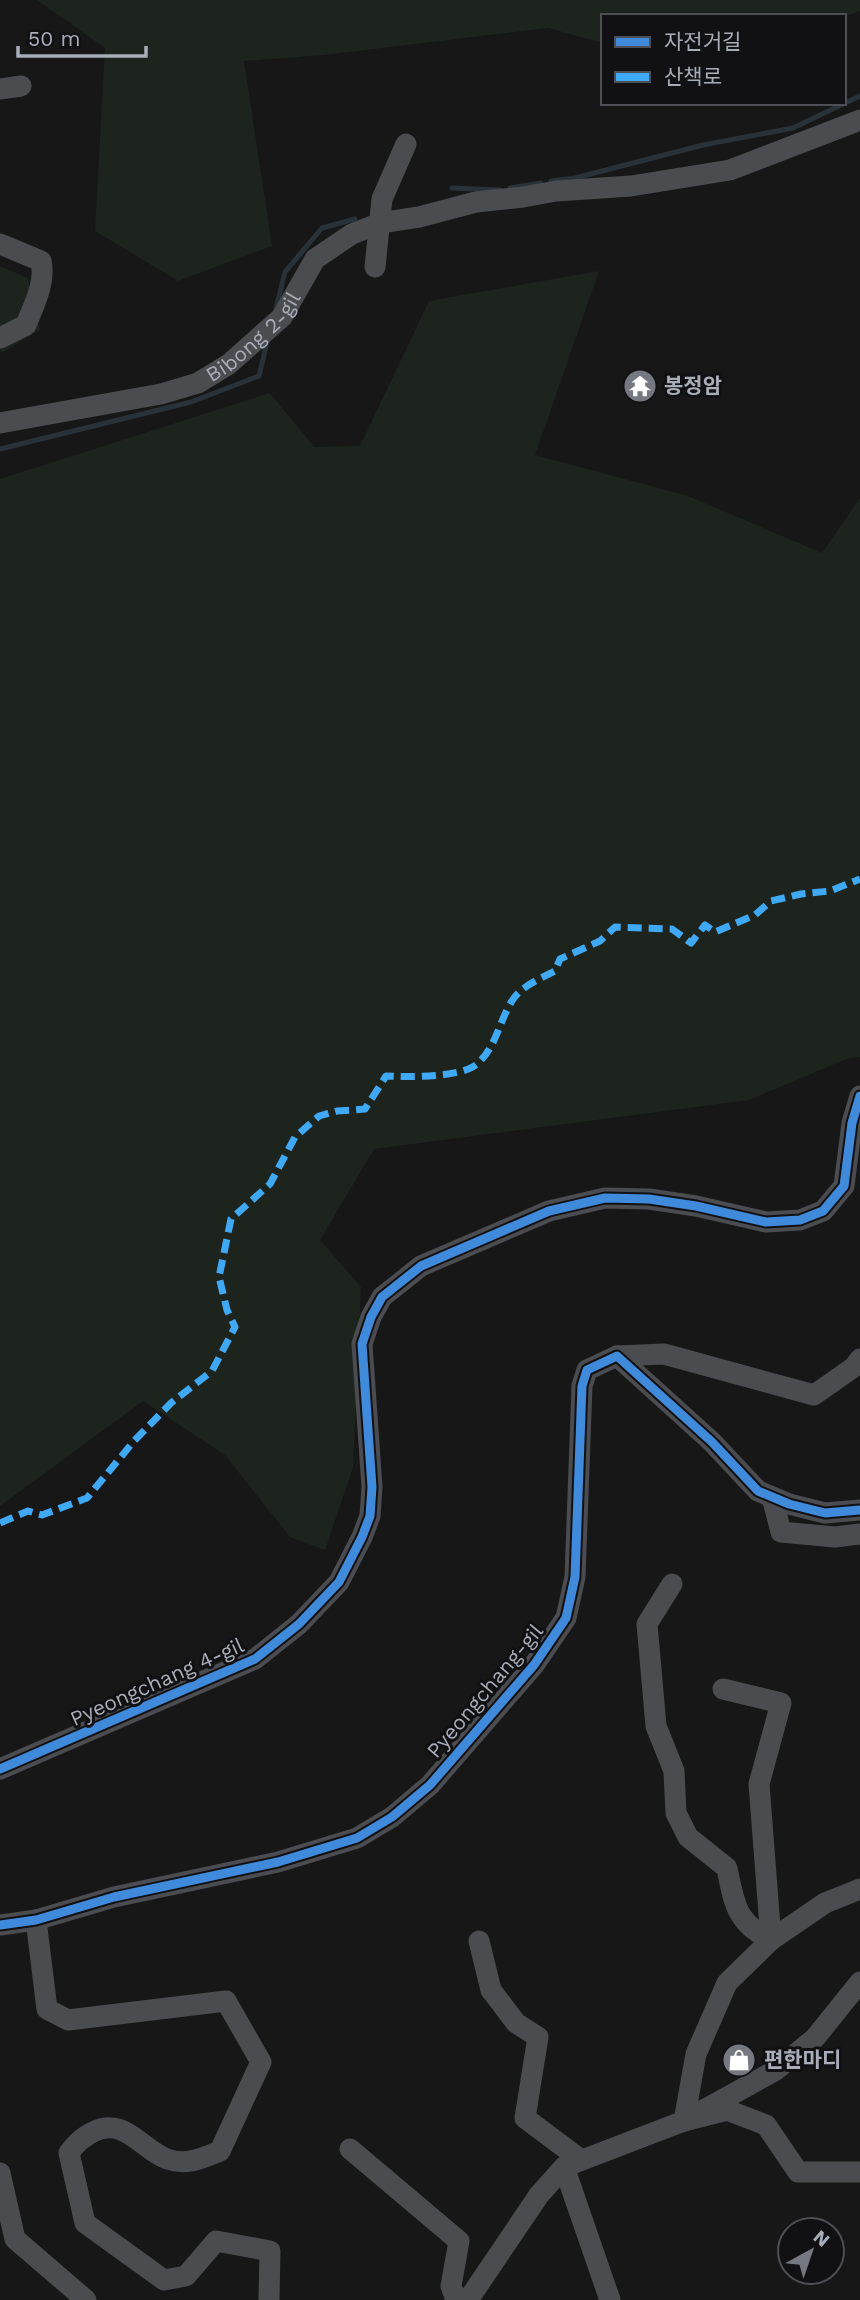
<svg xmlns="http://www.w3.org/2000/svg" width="860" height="2300" viewBox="0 0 860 2300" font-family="'Work Sans','Noto Sans KR',sans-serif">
	<rect width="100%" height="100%" fill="#171717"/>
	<!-- green -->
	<g fill="#1d241e">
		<path d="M37 0H860V11L844 17 603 16V43L548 28 324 55 244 61 272 246 178 281 95 231 105 48Z"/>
		<path d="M0 266 28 278 40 330 3 352 0 350Z"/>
		<path d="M599 271 535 455 688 496 822 553 860 498V1057L849 1058 749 1100 374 1149 320 1240 361 1287 353 1467 325 1550 290 1537 225 1455 143 1401 0 1506V479L270 393 314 447 360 446 429 301Z"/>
	</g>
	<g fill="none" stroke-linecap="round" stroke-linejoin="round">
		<!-- stream -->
		<g stroke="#2a3239" stroke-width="5">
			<path d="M551 181 575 178 703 145 793 128 860 96"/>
			<path d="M452 188 500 190"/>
			<path d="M510 188 541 183"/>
			<path d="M275 312 285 272 322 228 355 219"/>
			<path d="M0 449 191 402 259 376 268 338"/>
		</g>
		<!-- minor -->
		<g stroke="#4b4c50" stroke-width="21">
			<path d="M0 89 21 86"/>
			<path d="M0 244 41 261C46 282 34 305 26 325L0 338"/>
			<path d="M375 267 382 199 406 144"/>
			<path id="s1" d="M0 423 161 394 198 383 229 364 282 317 315 259 352 234 380 223 419 217 476 202 523 197 556 191 631 186 730 170 860 120"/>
			<path d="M617 1356 664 1354 814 1395 854 1367 860 1359"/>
			<path d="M772 1497 781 1532 835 1537 860 1534"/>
			<path d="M672 1584 647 1624 656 1726 674 1771 676 1813 688 1837 727 1868C734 1903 736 1923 771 1940L825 1903 860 1889"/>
			<path d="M723 1689 781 1703 759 1784 771 1940 727 1983 696 2054 684 2121 727 2110 766 2125 798 2172H860"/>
			<path d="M0 1769 255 1659 299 1624 339 1582 362 1537 370 1516 372 1487 362 1344 371 1317 382 1297 421 1266 549 1211 605 1198 649 1199 696 1206 766 1222 800 1220 823 1211 844 1186 852 1123 860 1096"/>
			<path d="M36 1920 47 2009 68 2020 226 2001 261 2062 220 2151C203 2158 186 2166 167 2159 141 2149 124 2116 93 2132 82 2138 77 2142 69 2153L85 2223 164 2280 186 2276 216 2241 270 2251 269 2300"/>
			<path d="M0 1925 36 1920 114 1897 278 1862 357 1838 392 1817 430 1785 534 1665 566 1618 575 1577 582 1386 587 1370 617 1356 712 1442 758 1491 789 1504 825 1513 860 1510"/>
			<path d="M479 1941 491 1990 516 2023 538 2037 525 2118 581 2160"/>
			<path d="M350 2149 459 2241 451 2286 456 2300"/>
			<path d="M564 2167 610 2300"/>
			<path d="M0 2173 15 2239 86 2300"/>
			<path d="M468 2300 539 2195 564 2167 684 2121 776 2070 815 2038 860 1982"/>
		</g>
		<!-- quiet -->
		<path stroke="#3fa9f5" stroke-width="7" stroke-dasharray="14 7" stroke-linecap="butt" d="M0 1523 28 1511 42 1515 87 1498 134 1441 171 1403 212 1371 235 1327 227 1310 219 1277 231 1219 270 1184 295 1137 319 1116 337 1111 365 1109 386 1076C407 1077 461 1078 477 1064 497 1047 500 1017 514 998 524 985 541 978 555 971L560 959 600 941 615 927 672 929 691 943 705 925 715 932 755 915 771 901 801 894 830 891 860 879"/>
		<defs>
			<g id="cycleway">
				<path d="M0 1769 255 1659 299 1624 339 1582 362 1537 370 1516 372 1487 362 1344 371 1317 382 1297 421 1266 549 1211 605 1198 649 1199 696 1206 766 1222 800 1220 823 1211 844 1186 852 1123 860 1096"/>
				<path d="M0 1925 36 1920 114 1897 278 1862 357 1838 392 1817 430 1785 534 1665 566 1618 575 1577 582 1386 587 1370 617 1356 712 1442 758 1491 789 1504 825 1513 860 1510"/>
			</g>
		</defs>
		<!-- cycleway casing -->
		<use href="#cycleway" stroke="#111113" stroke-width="13"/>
		<!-- cycleway -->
		<use href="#cycleway" stroke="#408adc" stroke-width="9"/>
	</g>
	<!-- icons -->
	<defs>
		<symbol id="temple-disc" viewBox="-11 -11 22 22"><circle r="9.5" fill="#757880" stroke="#111113"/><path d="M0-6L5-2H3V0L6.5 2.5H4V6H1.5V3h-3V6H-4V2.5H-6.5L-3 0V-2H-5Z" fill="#fff"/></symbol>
		<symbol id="shop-disc" viewBox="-11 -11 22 22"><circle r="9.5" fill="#757880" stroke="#111113"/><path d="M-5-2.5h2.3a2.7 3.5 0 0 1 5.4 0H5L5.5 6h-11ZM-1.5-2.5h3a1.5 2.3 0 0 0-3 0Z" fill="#fff"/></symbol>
	</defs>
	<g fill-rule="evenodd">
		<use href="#temple-disc" x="621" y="367" width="38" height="38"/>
		<use href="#shop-disc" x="720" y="2041" width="38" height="38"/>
	</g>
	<g text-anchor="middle" stroke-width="6" stroke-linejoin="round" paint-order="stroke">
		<!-- street labels -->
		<g font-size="21" fill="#a8adb8" stroke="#111113">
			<text dy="7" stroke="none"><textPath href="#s1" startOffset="275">Bibong 2-gil</textPath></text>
			<text transform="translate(157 1682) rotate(-24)" y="7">Pyeongchang 4-gil</text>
			<text transform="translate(485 1691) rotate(-50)" y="7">Pyeongchang-gil</text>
		</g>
		<!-- poi labels -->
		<g font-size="21" font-weight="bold" fill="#a8adb8" stroke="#111113" text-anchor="start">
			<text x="664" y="393">봉정암</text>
			<text x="764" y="2067">편한마디</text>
		</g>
	</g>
	<!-- legend -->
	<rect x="601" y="14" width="245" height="91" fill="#111113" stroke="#4d4f55" stroke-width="2"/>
	<rect x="615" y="37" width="35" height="10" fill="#408adc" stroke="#4d4f55" stroke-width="2"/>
	<text x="664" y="49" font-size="21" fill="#a8adb8">자전거길</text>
	<rect x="615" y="72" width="35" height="10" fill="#3fa9f5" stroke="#4d4f55" stroke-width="2"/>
	<text x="664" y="84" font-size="21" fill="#a8adb8">산책로</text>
	<!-- north arrow -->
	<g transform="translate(811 2251) rotate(40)"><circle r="33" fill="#111113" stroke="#4d4f55" stroke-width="2"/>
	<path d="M0-5L12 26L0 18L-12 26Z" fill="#757880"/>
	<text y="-10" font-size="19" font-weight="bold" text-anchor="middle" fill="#a8adb8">N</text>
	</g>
	<!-- scale -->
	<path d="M18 46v10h128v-10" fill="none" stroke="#a8adb8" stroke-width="3.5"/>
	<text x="28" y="46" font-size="21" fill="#a8adb8" stroke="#111113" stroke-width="5" paint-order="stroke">50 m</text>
</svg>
